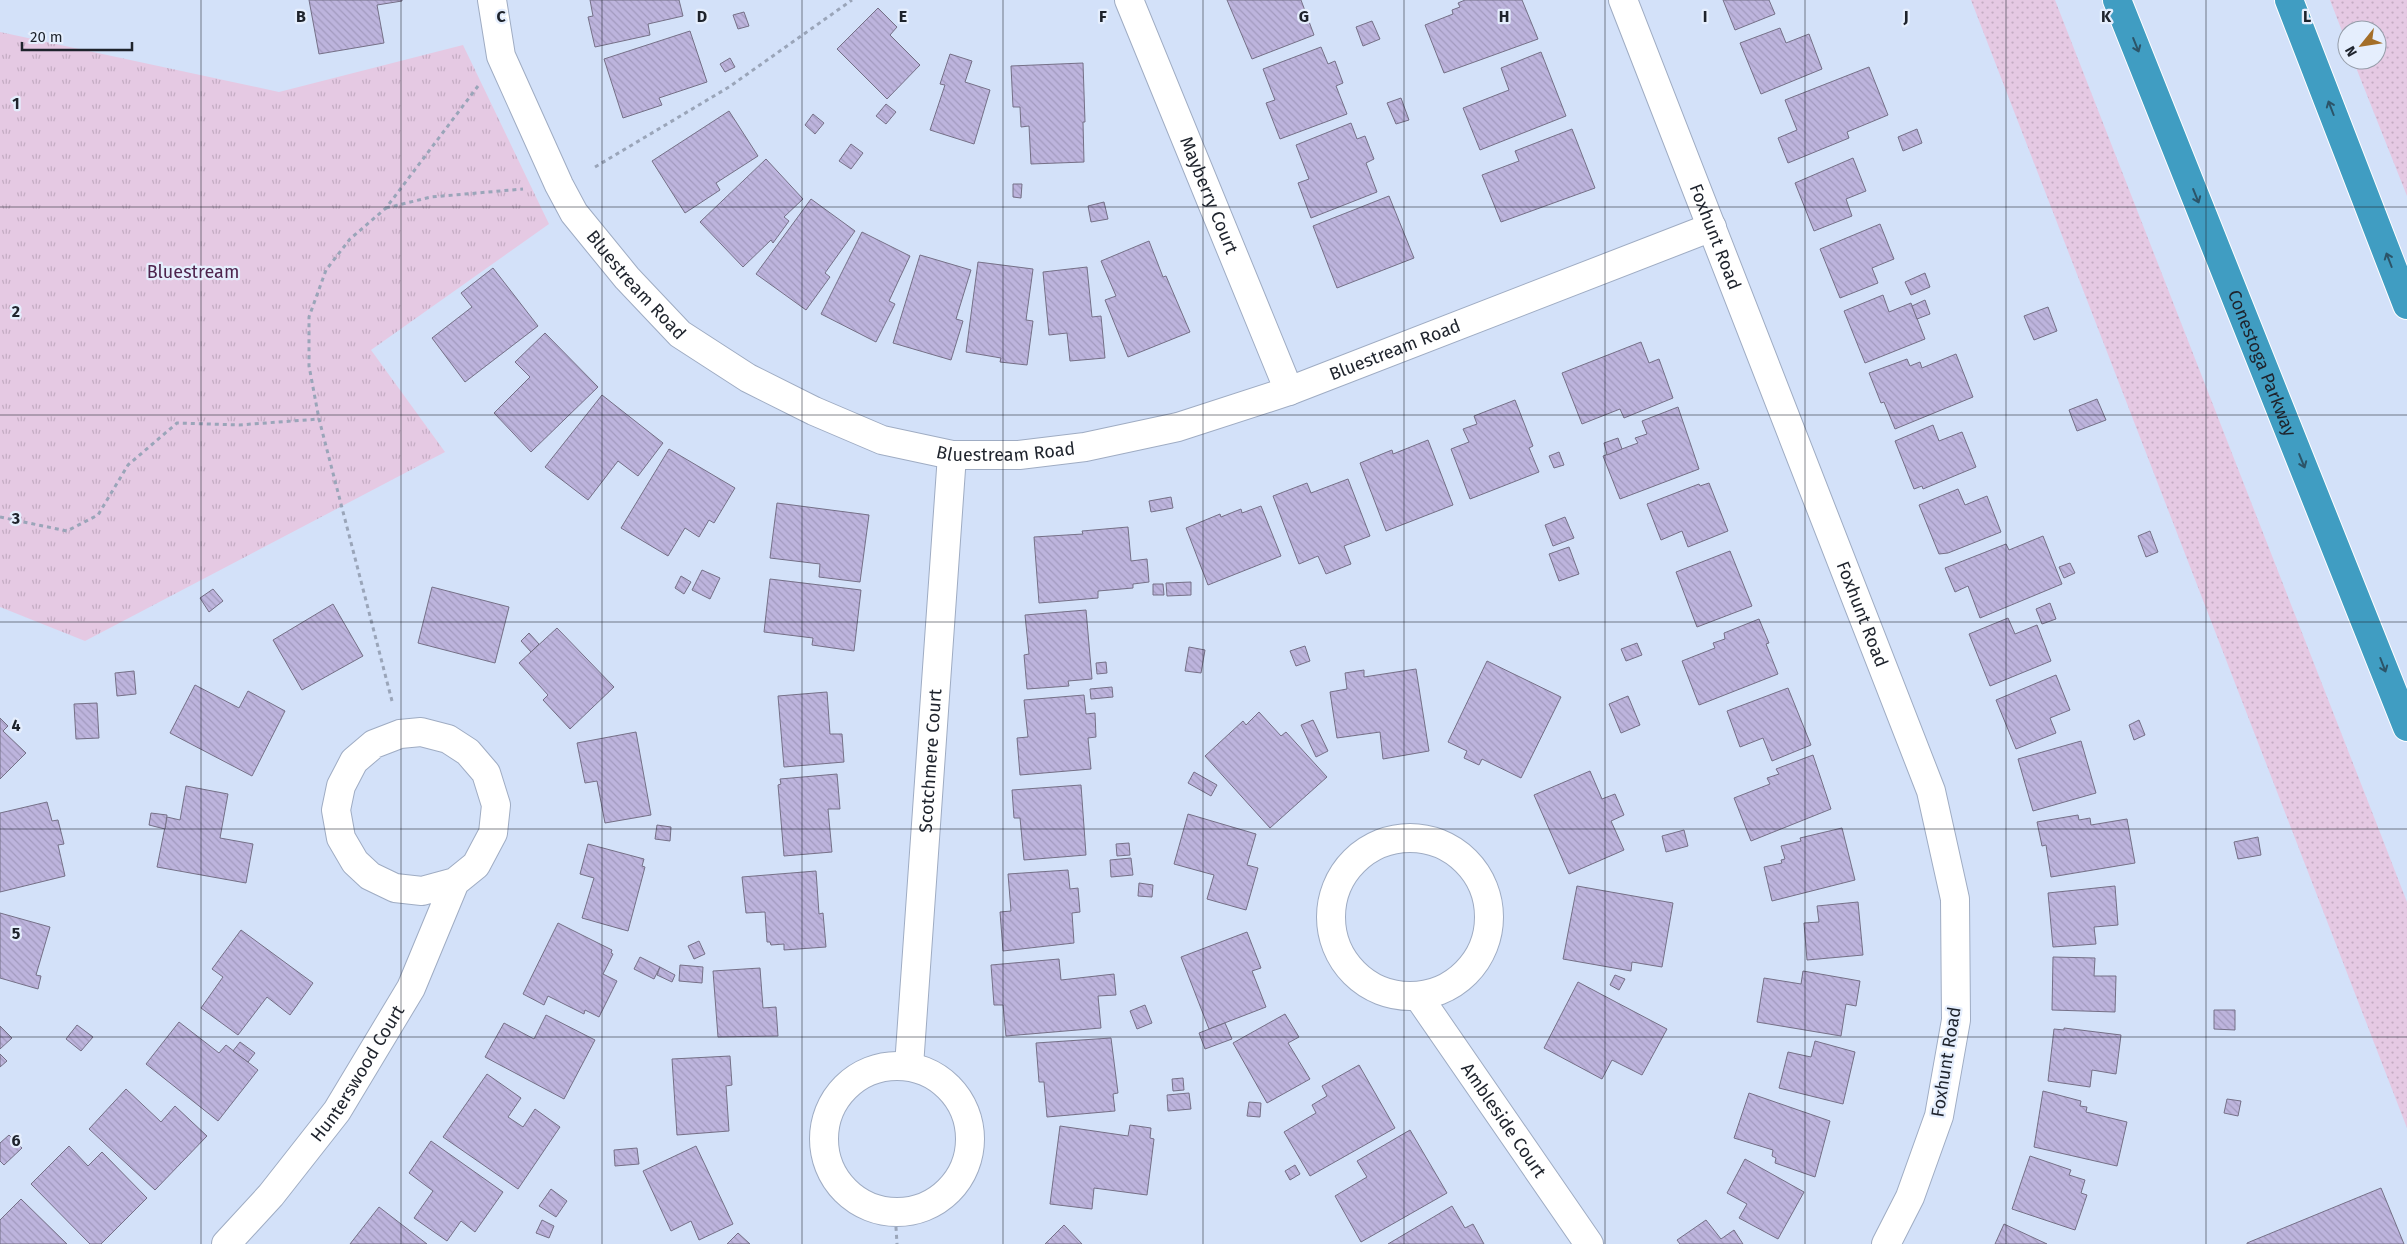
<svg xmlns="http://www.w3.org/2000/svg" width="2407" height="1244" viewBox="0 0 2407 1244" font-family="'Fira Sans',sans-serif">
	<defs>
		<pattern id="grass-dots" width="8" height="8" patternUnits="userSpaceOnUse" patternTransform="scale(1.25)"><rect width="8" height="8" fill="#e5c9e3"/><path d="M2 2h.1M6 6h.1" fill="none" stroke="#c4acc3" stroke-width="1.8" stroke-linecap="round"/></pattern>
		<pattern id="park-tufts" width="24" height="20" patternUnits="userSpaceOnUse" patternTransform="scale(1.25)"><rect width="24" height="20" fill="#e5c9e3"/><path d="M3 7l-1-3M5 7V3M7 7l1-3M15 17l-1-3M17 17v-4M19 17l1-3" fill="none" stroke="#c4acc3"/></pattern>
		<pattern id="building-back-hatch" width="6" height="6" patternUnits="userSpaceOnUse" patternTransform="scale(1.25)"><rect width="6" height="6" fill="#bdb4dd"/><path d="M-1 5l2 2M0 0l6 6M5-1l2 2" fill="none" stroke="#a29abe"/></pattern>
	</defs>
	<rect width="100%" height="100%" fill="#d3e1f9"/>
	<!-- grass -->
	<g fill="url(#grass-dots)">
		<path d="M1971 0H2055L2381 835 2407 902V1128Z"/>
		<path d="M2330 0H2407V196L2353 60H2377V30H2347V44Z"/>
	</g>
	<!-- park -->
	<path fill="url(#park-tufts)" d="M0 32 279 92 463 45 549 224 371 350 445 452 85 641 0 607Z"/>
	<!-- building -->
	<g fill="url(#building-back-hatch)" stroke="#757087">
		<path d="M309 0H402V1L377 5 384 43 319 54Z"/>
		<path d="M590 0H679L683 16 648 24 650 35 595 47 588 17 593 16Z"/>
		<path d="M1227 0H1301L1314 35 1252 59Z"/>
		<path d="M1465 0H1522L1538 39 1444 73 1425 25 1453 14 1452 10 1460 7 1458 3Z"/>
		<path d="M1723 0H1769L1775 14 1735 30Z"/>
		<path d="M878 8 897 27 890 35 920 65 887 99 837 49Z"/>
		<path d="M744 12 749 26 738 29 733 15Z"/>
		<path d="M1372 21 1380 39 1363 46 1356 27Z"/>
		<path d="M1780 28 1786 43 1809 34 1822 69 1761 94 1740 43Z"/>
		<path d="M690 31 707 82 659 98 662 105 623 118 604 59Z"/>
		<path d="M1321 47 1328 64 1335 61 1343 83 1336 86 1347 114 1280 139 1266 103 1275 100 1263 69Z"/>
		<path d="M1541 52 1566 116 1480 150 1463 108 1509 90 1501 68Z"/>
		<path d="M950 54 972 61 965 82 990 90 974 144 930 130 945 85 940 84Z"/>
		<path d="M730 58 735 67 725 72 720 64Z"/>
		<path d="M1083 63 1085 122H1083L1084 162 1031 164 1029 126 1021 127 1020 107H1013L1011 66Z"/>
		<path d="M1869 67 1888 115 1847 132 1849 138 1788 163 1778 138 1797 130 1785 100Z"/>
		<path d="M1401 98 1409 120 1396 124 1387 103Z"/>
		<path d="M886 104 896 112 886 124 876 116Z"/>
		<path d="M729 111 758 156 716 183 720 190 685 213 652 161Z"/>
		<path d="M813 114 824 123 815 134 805 125Z"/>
		<path d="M1351 123 1357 139 1365 136 1374 159 1366 163 1377 192 1311 218 1298 183 1309 179 1296 145Z"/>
		<path d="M1572 129 1595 188 1501 222 1482 175 1519 161 1515 151Z"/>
		<path d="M1917 129 1922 143 1903 151 1898 137Z"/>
		<path d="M851 144 863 153 851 169 839 161Z"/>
		<path d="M1853 158 1866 191 1846 199 1852 216 1814 231 1795 183Z"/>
		<path d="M766 159 803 199 784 217 789 221 773 243 771 240 743 267 700 222Z"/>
		<path d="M1013 184H1022L1021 198 1013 197Z"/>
		<path d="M1389 196 1414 258 1337 288 1313 226Z"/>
		<path d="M811 199 855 231 825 273 830 277 806 310 756 274Z"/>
		<path d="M1104 202 1108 219 1091 222 1088 206Z"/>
		<path d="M1880 224 1894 259 1872 268 1878 283 1840 298 1820 249Z"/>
		<path d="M862 232 910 256 889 301 895 304 876 342 821 314Z"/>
		<path d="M1149 241 1163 277 1166 276 1190 332 1128 357 1105 300 1116 296 1101 261Z"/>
		<path d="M920 255 971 270 956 319 963 321 951 360 893 343Z"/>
		<path d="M978 262 1033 269 1026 320 1033 321 1027 365 1000 362 1001 358 966 352Z"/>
		<path d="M1087 267 1092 317 1101 316 1105 358 1070 361 1067 333 1049 335 1043 272Z"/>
		<path d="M493 268 538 326 465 382 432 338 472 307 461 293Z"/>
		<path d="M1925 273 1930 287 1911 295 1905 282Z"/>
		<path d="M1883 295 1889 312 1911 303 1925 339 1865 363 1844 311Z"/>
		<path d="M1925 300 1930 314 1917 319 1912 306Z"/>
		<path d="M2048 307 2057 331 2034 340 2024 316Z"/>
		<path d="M545 333 598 387 531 452 494 413 530 377 515 362Z"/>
		<path d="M1641 342 1649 363 1659 359 1673 398 1624 418 1620 409 1582 424 1562 373Z"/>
		<path d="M1956 354 1973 397 1895 429 1884 402 1881 403 1869 373 1907 359 1910 366 1920 362 1922 368Z"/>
		<path d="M602 395 663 443 638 476 618 461 588 500 545 467Z"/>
		<path d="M2097 399 2106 420 2077 431 2069 410Z"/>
		<path d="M1515 400 1533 446 1529 448 1539 472 1470 499 1451 449 1469 442 1463 429 1477 424 1474 416Z"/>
		<path d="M1678 407 1699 469 1620 499 1603 456 1638 443 1635 438 1647 434 1642 421Z"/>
		<path d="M1933 425 1939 441 1962 432 1976 467 1923 489 1922 486 1914 489 1895 441Z"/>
		<path d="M1618 438 1622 449 1607 455 1604 443Z"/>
		<path d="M1428 440 1453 505 1386 531 1360 463 1392 450 1393 454Z"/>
		<path d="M669 449 735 488 714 523 709 520 699 537 685 528 668 556 621 528Z"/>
		<path d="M1559 452 1564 465 1554 468 1549 456Z"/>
		<path d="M1348 479 1370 536 1344 546 1351 564 1326 574 1318 556 1299 564 1273 496 1307 483 1311 493Z"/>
		<path d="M1709 483 1728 531 1688 547 1682 531 1661 540 1647 504 1699 484 1700 486Z"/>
		<path d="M1958 489 1965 505 1987 496 2001 532 1948 553 1939 554 1919 505Z"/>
		<path d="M1171 497 1173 508 1151 512 1149 501Z"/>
		<path d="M777 503 869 515 860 582 819 577 820 564 770 558Z"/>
		<path d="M1261 506 1281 556 1208 585 1186 528 1220 514 1221 517 1241 509 1242 513Z"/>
		<path d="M1565 517 1574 538 1553 546 1545 525Z"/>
		<path d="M1128 527 1131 561 1147 559 1149 582 1133 584V588L1098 591V598L1039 603 1034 537 1083 534 1082 531Z"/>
		<path d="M2150 531 2158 552 2146 557 2138 536Z"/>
		<path d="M2043 536 2062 584 1980 618 1968 586 1955 592 1945 568 2006 544 2009 550Z"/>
		<path d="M1569 547 1579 574 1559 581 1549 554Z"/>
		<path d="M1730 551 1752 606 1697 627 1676 572Z"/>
		<path d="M2070 563 2075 573 2064 578 2059 567Z"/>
		<path d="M702 570 720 578 710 599 692 590Z"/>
		<path d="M681 576 691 582 684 594 675 588Z"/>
		<path d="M770 579 861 590 854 651 812 645 813 638 764 632Z"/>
		<path d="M1191 582V595L1167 596 1166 583Z"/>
		<path d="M1153 584H1163L1164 595H1153Z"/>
		<path d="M432 587 509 607 495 663 418 643Z"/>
		<path d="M213 589 223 601 209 612 200 598Z"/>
		<path d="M2050 603 2056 619 2042 624 2036 609Z"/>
		<path d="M333 604 363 656 302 690 273 640Z"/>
		<path d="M1086 610 1092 679 1068 681 1069 686 1027 689 1024 655 1029 654 1025 615Z"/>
		<path d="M2008 618 2015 634 2037 625 2051 661 1990 686 1969 634Z"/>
		<path d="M1759 619 1769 643 1766 644 1778 674 1699 705 1682 661 1715 648 1713 643 1725 639 1724 633Z"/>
		<path d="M557 628 614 687 570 729 543 700 548 695 519 663Z"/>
		<path d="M529 633 539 644 531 652 521 641Z"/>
		<path d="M1637 643 1642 655 1626 661 1621 649Z"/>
		<path d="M1305 646 1310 661 1296 666 1290 651Z"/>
		<path d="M1189 647 1205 650 1201 673 1185 671Z"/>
		<path d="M1487 661 1561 697 1521 778 1482 759 1479 765 1464 758 1467 751 1448 742Z"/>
		<path d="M1106 662 1107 673 1097 674 1096 663Z"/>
		<path d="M1416 669 1429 751 1383 759 1380 732 1337 738 1330 692 1347 689 1345 673 1364 670V677Z"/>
		<path d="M134 671 136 694 117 696 115 673Z"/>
		<path d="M2056 675 2070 710 2050 718 2056 733 2016 749 1996 700Z"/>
		<path d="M195 685 239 708 248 691 285 711 252 776 170 733Z"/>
		<path d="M1112 687 1113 697 1091 699 1090 689Z"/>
		<path d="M1788 688 1811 745 1772 761 1763 738 1740 747 1727 711Z"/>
		<path d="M827 692 830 734H842L844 762 784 767 778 696Z"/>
		<path d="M1084 695 1086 714 1095 713 1096 737 1088 738 1091 769 1020 775 1017 738 1028 737 1024 700Z"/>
		<path d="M1628 696 1640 725 1621 733 1609 704Z"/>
		<path d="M97 703 99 738 76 739 74 704Z"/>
		<path d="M1259 712 1281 736 1286 732 1327 777 1270 828 1205 756 1243 721 1246 725Z"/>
		<path d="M0 718 8 726 3 731 26 753 0 779Z"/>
		<path d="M1313 720 1328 751 1316 757 1301 725Z"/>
		<path d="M2139 720 2145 735 2134 740 2129 725Z"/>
		<path d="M636 732 651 815 605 823 597 781 585 783 577 743Z"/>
		<path d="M2081 741 2096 793 2033 811 2018 759Z"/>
		<path d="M1813 755 1831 809 1751 841 1734 798 1770 784 1767 778 1779 774 1776 769Z"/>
		<path d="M1590 771 1602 799 1615 794 1624 815 1611 821 1624 850 1569 874 1534 795Z"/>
		<path d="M1194 772 1217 785 1211 796 1188 783Z"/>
		<path d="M837 774 840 809H828L832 852 784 856 778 785 781 784 780 779Z"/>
		<path d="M1081 785 1086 855 1024 860 1020 818H1014L1012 790Z"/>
		<path d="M186 786 228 794 220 838 253 844 246 883 157 867 167 817 180 820Z"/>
		<path d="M47 802 52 821 58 820 64 844 58 845 65 876 0 892V813Z"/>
		<path d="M151 813 167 815 165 829 149 825Z"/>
		<path d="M1188 814 1256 834 1247 865 1258 868 1246 910 1207 899 1214 875 1174 864Z"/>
		<path d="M2078 815 2079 820 2090 818 2091 825 2127 819 2135 863 2051 877 2046 845 2042 846 2037 822Z"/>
		<path d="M657 825 671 827 670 841 655 839Z"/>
		<path d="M1842 828 1855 880 1772 901 1764 867 1782 863 1781 860 1785 859 1781 846 1801 841 1800 838Z"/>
		<path d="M1684 830 1688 846 1666 852 1662 836Z"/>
		<path d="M2258 837 2261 855 2238 859 2234 842Z"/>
		<path d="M1129 843 1130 855 1117 856 1116 844Z"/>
		<path d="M588 844 644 859 642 866 645 867 628 931 582 918 594 878 580 874Z"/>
		<path d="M1131 858 1133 875 1111 877 1110 860Z"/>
		<path d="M1068 870 1070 889 1078 888 1080 912 1072 913 1074 943 1003 951 1000 912 1011 911 1008 874Z"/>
		<path d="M816 871 819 914 823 913 826 947 784 950V944L771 945 770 942H767L765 912 746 913 742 877Z"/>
		<path d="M1139 883 1153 885 1152 897 1138 896Z"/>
		<path d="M1577 886 1673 903 1662 967 1632 962 1631 971 1563 959Z"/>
		<path d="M2115 886 2118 925 2094 927 2096 944 2053 947 2048 893Z"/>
		<path d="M1858 902 1863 955 1807 960 1804 923 1819 922 1817 906Z"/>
		<path d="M0 913 50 927 36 975 41 976 38 989 0 978Z"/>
		<path d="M558 923 612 950 611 953 613 954 603 974 617 981 599 1017 585 1010 584 1014 548 996 544 1005 523 994Z"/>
		<path d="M241 930 313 983 290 1015 267 997 238 1035 201 1008 223 977 212 969Z"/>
		<path d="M1247 932 1261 968 1252 971 1266 1007 1209 1029 1181 957Z"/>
		<path d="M699 941 705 954 694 959 688 946Z"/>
		<path d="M640 957 660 967 654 979 634 969Z"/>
		<path d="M2053 957 2095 958 2094 976H2116L2115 1012 2052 1010Z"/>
		<path d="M1059 959 1061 980 1114 974 1116 995 1098 996 1101 1028 1006 1036 1003 1005H994L991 965Z"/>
		<path d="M680 965 703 967 702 983 679 981Z"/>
		<path d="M660 967 675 975 672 982 657 975Z"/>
		<path d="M760 968 763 1008 776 1007 778 1036 718 1037 713 971Z"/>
		<path d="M1803 971 1860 981 1856 1006 1846 1004 1841 1036 1757 1022 1764 978 1801 984Z"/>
		<path d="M1615 975 1625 979 1619 990 1610 985Z"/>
		<path d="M1578 982 1667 1029 1642 1075 1612 1060 1602 1079 1544 1048Z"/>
		<path d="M1145 1005 1152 1023 1137 1029 1130 1011Z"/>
		<path d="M2214 1010H2235V1030L2214 1029Z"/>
		<path d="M1285 1014 1299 1037 1288 1043 1310 1079 1267 1103 1233 1043Z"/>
		<path d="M546 1015 595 1040 564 1099 485 1057 504 1023 534 1039Z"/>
		<path d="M179 1022 219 1053 226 1045 258 1070 218 1121 146 1064Z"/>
		<path d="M1225 1023 1232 1039 1205 1049 1199 1033Z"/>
		<path d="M77 1025 93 1037 81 1051 66 1039Z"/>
		<path d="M0 1026 12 1038 0 1049Z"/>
		<path d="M2064 1028 2121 1035 2116 1074 2092 1070 2090 1087 2048 1081 2054 1029 2064 1030Z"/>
		<path d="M1111 1038 1118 1093 1113 1094 1115 1111 1047 1117 1044 1082H1039L1036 1043Z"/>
		<path d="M1815 1041 1855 1052 1843 1104 1779 1088 1788 1052 1811 1057Z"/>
		<path d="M240 1042 255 1053 248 1062 233 1051Z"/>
		<path d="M0 1054 7 1061 0 1067Z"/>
		<path d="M730 1056 732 1085 726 1086 729 1131 677 1135 672 1059Z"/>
		<path d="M1359 1065 1395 1128 1310 1176 1284 1132 1316 1113 1312 1105 1327 1096 1322 1086Z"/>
		<path d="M487 1074 521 1098 508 1117 523 1127 535 1109 560 1127 518 1189 443 1137Z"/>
		<path d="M1183 1078 1184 1090 1173 1091 1172 1079Z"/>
		<path d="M126 1089 161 1122 175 1106 207 1136 155 1190 89 1129Z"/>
		<path d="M2043 1091 2081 1101 2080 1106 2087 1107 2086 1112 2127 1122 2117 1166 2034 1147Z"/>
		<path d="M1189 1093 1191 1109 1168 1111 1167 1095Z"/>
		<path d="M1749 1093 1830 1121 1815 1177 1775 1163 1776 1158 1772 1156 1773 1150 1734 1138Z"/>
		<path d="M2227 1099 2241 1101 2238 1116 2224 1113Z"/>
		<path d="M1249 1102 1261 1103 1260 1117 1247 1116Z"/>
		<path d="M1130 1125 1151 1128 1150 1138 1154 1139 1147 1195 1094 1188 1092 1209 1050 1204 1060 1126 1128 1136Z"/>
		<path d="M1410 1130 1447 1193 1361 1242 1335 1196 1367 1177 1357 1161Z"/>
		<path d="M9 1135 22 1148 4 1165 0 1161V1143Z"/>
		<path d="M431 1141 503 1192 475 1232 461 1221 447 1241 414 1218 433 1191 409 1173Z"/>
		<path d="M69 1146 88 1166 102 1152 147 1198 101 1244H90L31 1184Z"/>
		<path d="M696 1146 733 1224 699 1240 691 1221 671 1231 643 1171Z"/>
		<path d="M637 1148 639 1164 615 1166 614 1150Z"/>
		<path d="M2030 1156 2071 1170 2069 1175 2085 1180 2081 1193 2087 1195 2075 1230 2012 1209Z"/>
		<path d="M1745 1159 1804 1192 1778 1239 1739 1218 1747 1204 1727 1193Z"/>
		<path d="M1295 1165 1300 1174 1290 1180 1285 1171Z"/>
		<path d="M2381 1188 2404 1244H2247V1243Z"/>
		<path d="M551 1189 567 1201 556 1217 539 1206Z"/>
		<path d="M21 1199 67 1244H0V1220Z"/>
		<path d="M1452 1206 1465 1228 1473 1224 1484 1244H1388Z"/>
		<path d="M379 1207 427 1244H350Z"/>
		<path d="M542 1220 554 1226 549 1238 536 1233Z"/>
		<path d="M1706 1220 1721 1239 1734 1230 1743 1244H1680L1677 1240Z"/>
		<path d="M2004 1224 2047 1244H1995Z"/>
		<path d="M1064 1225 1082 1244H1045Z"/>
		<path d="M738 1233 750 1244H727Z"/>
	</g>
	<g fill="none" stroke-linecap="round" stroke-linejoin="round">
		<defs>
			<g id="minor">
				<path id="s1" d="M492 0 501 56 559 185 574 213 627 278 680 334 748 378 814 411 882 440 952 455H1019L1085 447 1178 427 1289 391 1712 227"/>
				<path id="s2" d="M1129 0 1289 391"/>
				<path id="s3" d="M1623 0 1931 791 1955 899 1956 1020 1939 1116 1910 1197 1886 1244"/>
				<circle cx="1410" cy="917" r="79"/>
				<path id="s4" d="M1418 996 1589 1244"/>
				<path id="s5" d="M909 1066 952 455"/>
				<circle cx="897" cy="1139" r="73"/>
				<path id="s6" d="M226 1244 271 1195 337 1111 411 988 455 882 476 865 493 833 496 805 486 773 468 752 448 739 421 732 400 734 374 744 354 761 341 786 336 810 341 838 355 862 370 876 395 888 422 891 455 882"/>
			</g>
			<g id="highway">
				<path id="s7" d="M2117 0 2407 727"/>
				<path d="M2289 0 2407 305"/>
			</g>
		</defs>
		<!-- minor casing -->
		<use href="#minor" stroke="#9facc3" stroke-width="30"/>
		<!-- highway casing -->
		<use href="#highway" stroke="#fff" stroke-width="30"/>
		<!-- path -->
		<g stroke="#9aa5b9" stroke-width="3" stroke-dasharray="4 4" stroke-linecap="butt">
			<path d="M595 167 729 87 852 0"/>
			<path d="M386 208 431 197 523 189"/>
			<path d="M0 517 67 531 98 515 128 465 177 423 239 425 319 419"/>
			<path d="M392 701 319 419 309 366V317L326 270 350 239 386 208 478 86"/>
			<path d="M895 1211 897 1244"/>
		</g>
		<!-- minor -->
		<use href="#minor" stroke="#fff" stroke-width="28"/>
		<!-- highway -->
		<use href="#highway" stroke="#409dc2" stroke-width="28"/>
	</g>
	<!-- one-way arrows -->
	<defs><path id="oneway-shaft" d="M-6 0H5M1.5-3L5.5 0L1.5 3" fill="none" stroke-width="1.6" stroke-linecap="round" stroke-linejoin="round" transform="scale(1.25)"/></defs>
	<g stroke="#2c5468">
		<use href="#oneway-shaft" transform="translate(2136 45) rotate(68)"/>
		<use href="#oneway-shaft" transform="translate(2331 108) rotate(-111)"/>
		<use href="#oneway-shaft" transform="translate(2196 196) rotate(68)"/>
		<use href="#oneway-shaft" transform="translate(2389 260) rotate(-111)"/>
		<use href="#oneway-shaft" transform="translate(2302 461) rotate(68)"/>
		<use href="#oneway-shaft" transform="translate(2383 665) rotate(69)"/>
	</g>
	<!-- grid -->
	<path fill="none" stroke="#1e232c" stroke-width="1" stroke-opacity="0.55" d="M201 0V1244M401 0V1244M602 0V1244M802 0V1244M1003 0V1244M1203 0V1244M1404 0V1244M1605 0V1244M1805 0V1244M2006 0V1244M2206 0V1244M0 207H2407M0 415H2407M0 622H2407M0 829H2407M0 1037H2407"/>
	<g text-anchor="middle" stroke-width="4.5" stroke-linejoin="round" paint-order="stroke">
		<!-- street labels -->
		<g font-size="18" fill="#1e232c" stroke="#e5eefd">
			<text dy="6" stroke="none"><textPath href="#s2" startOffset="211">Mayberry Court</textPath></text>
			<text dy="6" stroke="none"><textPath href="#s3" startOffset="254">Foxhunt Road</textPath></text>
			<text dy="6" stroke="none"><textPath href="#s1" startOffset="325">Bluestream Road</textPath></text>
			<text dy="6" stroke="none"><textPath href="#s1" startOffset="1150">Bluestream Road</textPath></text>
			<text dy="6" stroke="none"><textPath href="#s7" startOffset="391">Conestoga Parkway</textPath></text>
			<text dy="6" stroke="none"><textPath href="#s1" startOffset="745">Bluestream Road</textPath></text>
			<text dy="6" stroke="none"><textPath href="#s3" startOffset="659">Foxhunt Road</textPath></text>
			<text dy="6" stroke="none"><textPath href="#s5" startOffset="306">Scotchmere Court</textPath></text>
			<text transform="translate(1946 1062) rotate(-81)" y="6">Foxhunt Road</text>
			<text dy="6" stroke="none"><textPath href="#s6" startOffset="216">Hunterswood Court</textPath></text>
			<text dy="6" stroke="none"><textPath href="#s4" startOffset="151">Ambleside Court</textPath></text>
		</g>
		<!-- park labels -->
		<g font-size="18" fill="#4e234d" stroke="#e5eefd">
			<text x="193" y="278">Bluestream</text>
		</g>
	</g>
	<g font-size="16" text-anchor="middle" font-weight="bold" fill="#1e232c" stroke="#e5eefd" stroke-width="4.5" stroke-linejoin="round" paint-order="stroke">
		<text x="301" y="22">B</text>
		<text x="501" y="22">C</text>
		<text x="702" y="22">D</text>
		<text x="903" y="22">E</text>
		<text x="1103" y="22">F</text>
		<text x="1304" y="22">G</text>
		<text x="1504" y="22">H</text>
		<text x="1705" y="22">I</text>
		<text x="1906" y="22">J</text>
		<text x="2106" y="22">K</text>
		<text x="2307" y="22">L</text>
		<text x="16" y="109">1</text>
		<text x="16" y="317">2</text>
		<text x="16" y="524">3</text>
		<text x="16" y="731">4</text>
		<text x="16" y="939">5</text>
		<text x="16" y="1146">6</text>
	</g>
	<!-- north arrow -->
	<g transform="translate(2362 45) rotate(240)"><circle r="24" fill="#e5eefd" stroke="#959da9"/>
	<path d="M0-4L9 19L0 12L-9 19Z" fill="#a46e28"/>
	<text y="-8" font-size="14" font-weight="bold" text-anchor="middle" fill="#1e232c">N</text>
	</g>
	<!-- scale -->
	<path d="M22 42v8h110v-8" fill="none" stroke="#1e232c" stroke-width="2.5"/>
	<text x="30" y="42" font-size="15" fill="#1e232c" stroke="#e5eefd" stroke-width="4" paint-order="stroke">20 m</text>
</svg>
